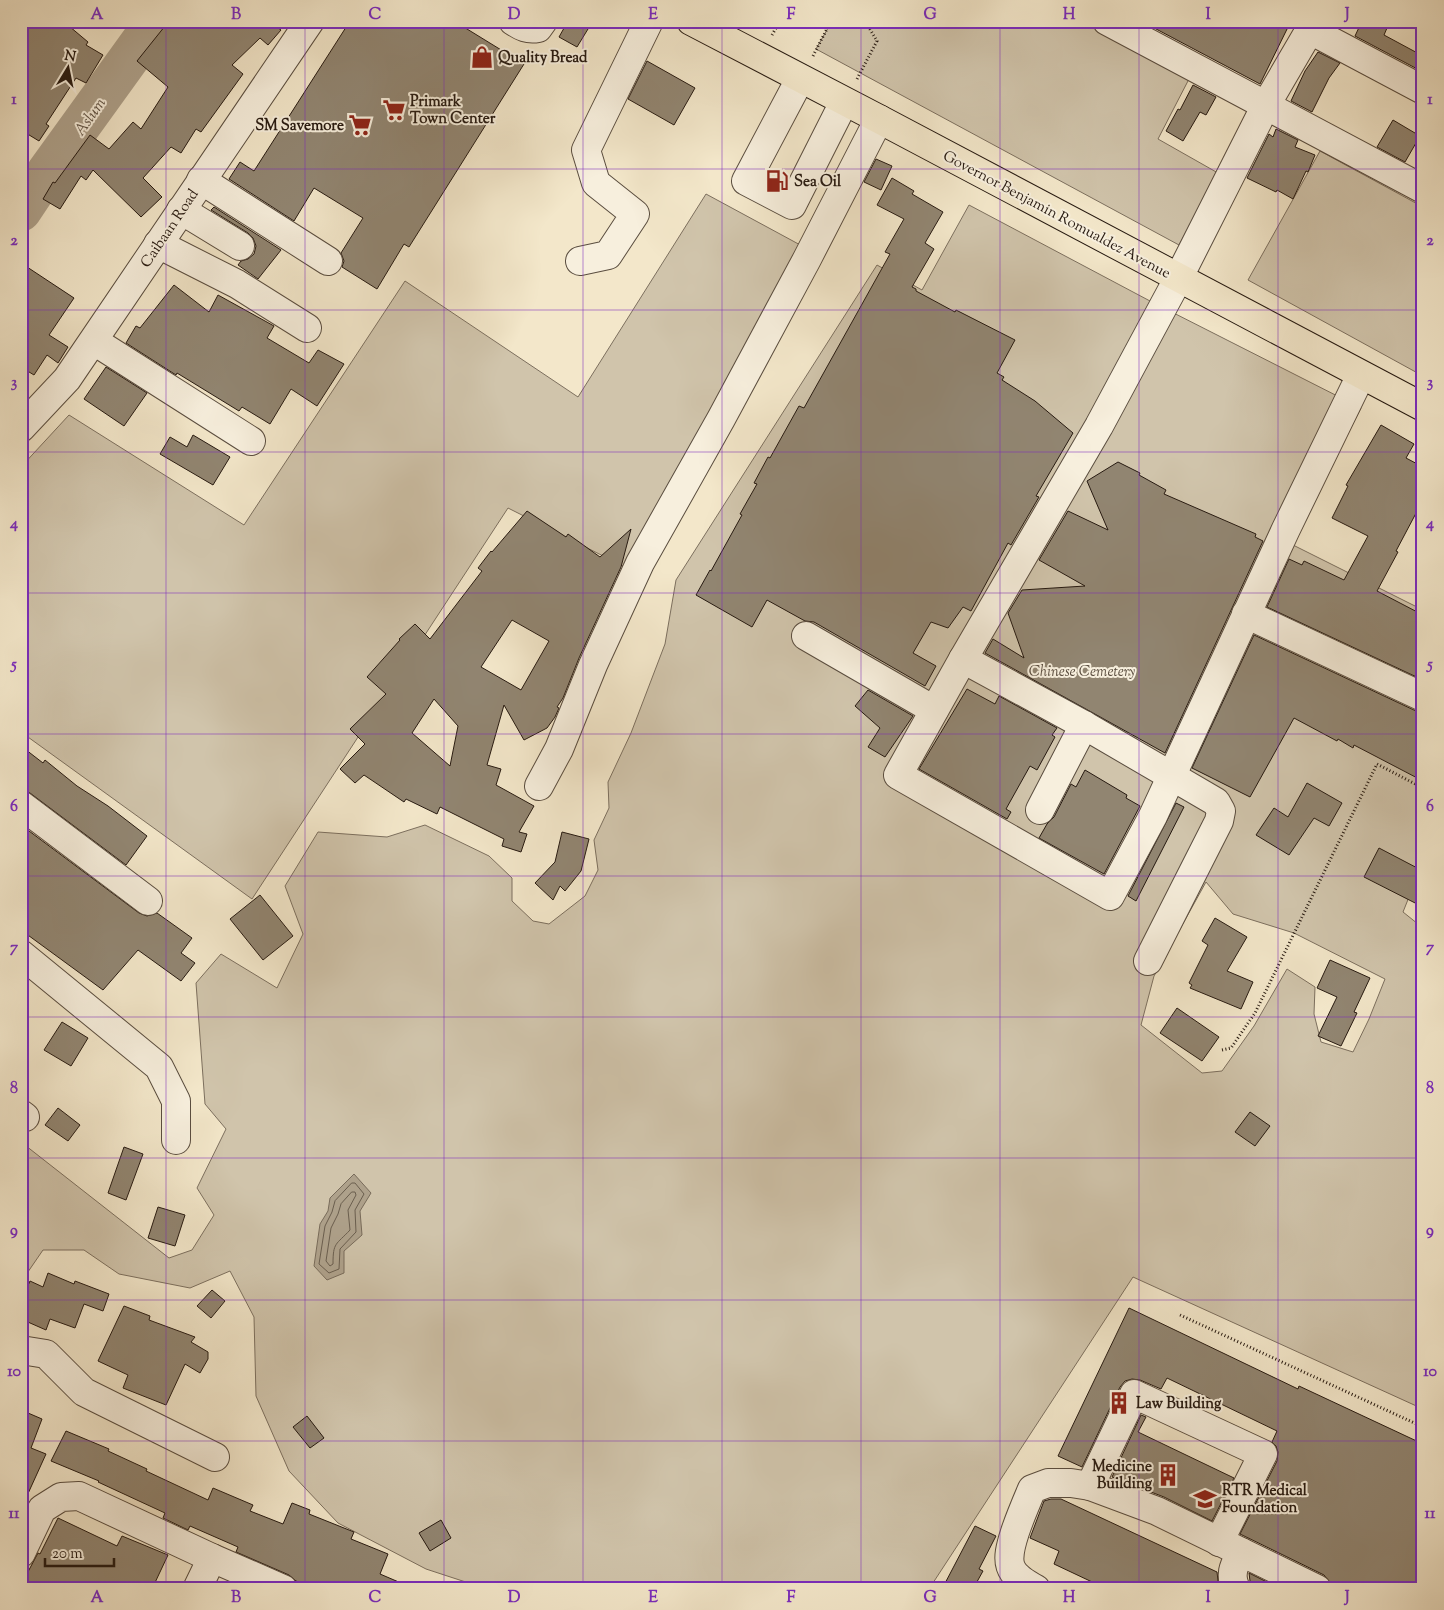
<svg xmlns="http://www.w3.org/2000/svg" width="1444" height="1610" viewBox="0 0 1444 1610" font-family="'Sorts Mill Goudy',serif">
	<rect width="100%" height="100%" fill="#f3e7ca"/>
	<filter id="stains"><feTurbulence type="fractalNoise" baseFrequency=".004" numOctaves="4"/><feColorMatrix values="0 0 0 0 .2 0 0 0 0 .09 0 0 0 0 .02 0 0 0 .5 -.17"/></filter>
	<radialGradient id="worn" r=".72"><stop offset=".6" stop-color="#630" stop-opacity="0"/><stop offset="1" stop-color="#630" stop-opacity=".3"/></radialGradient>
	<!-- green -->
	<g fill="#d0c4ab" stroke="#7c6f5e" fill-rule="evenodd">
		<path d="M832 21H1083L1189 79 1158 139 1218 173 1179 245 816 49Z"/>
		<path d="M1320 151 1423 207V376L1248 280Z"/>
		<path d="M706 194 804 247 623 566 508 508 252 899 21 732V467L69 415 244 525 405 281 578 397Z"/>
		<path d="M969 205 1150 301 1361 408 1291 544 1423 610V862L1403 912 1423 928V1409L1133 1277 929 1589H487L426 1569 338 1523 289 1471 256 1396 254 1317 230 1271 190 1288 119 1274 84 1250H43L21 1282V1142L169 1258 192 1250 214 1215 197 1188 226 1129 205 1104 196 983 221 954 277 988 303 934 285 886 318 832 387 837 425 825 489 856 512 878V901L533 921 549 924 585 896 598 870 594 840 609 808 608 782 631 733 665 644 676 580 877 265 922 290ZM1206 882 1233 914 1294 933 1385 979 1369 1019 1353 1052 1321 1042 1314 1014 1315 987 1287 969 1254 1026 1222 1071 1202 1073 1141 1025 1154 976Z"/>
	</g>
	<!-- water -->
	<path fill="#aea18b" stroke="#786b5a" d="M354 1174 371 1193 360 1211 362 1235 344 1251V1273L327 1280 314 1266 320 1224 328 1211 330 1198Z"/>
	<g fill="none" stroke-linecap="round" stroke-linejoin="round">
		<!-- shore -->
		<g stroke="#6a5e4e" stroke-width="1">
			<path d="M352 1183H355L364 1194 355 1210 356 1232 340 1249 339 1269 329 1273 319 1264 325 1226 332 1212 335 1201Z"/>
			<path d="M352 1192H355L356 1195 348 1210 350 1230C336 1245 333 1242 333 1264L330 1266 326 1261 331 1228 338 1214 341 1204Z"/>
		</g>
		<!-- river -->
		<path stroke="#aea18b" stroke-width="41" d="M21 211 47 172 156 21"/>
	</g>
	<!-- building -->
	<g fill="#918571" stroke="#271a11" fill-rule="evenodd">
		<path d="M31 21H63L88 42 86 45 103 55 86 83 76 78 46 124 49 126 39 141 21 130V35Z"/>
		<path d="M169 21H278L274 25 281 30 268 45 260 38 232 65 243 74 201 132 196 129 181 153 171 147 143 178 162 197 141 217 93 170 86 180 81 176 60 209 43 199 53 182 55 183 90 135 109 149 133 122 141 129 168 87 137 61Z"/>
		<path d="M350 21H454L524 64 409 247 404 244 377 289 342 267 344 261 341 253 363 218 314 188 294 221 229 179 240 162 254 171Z"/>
		<path d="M568 21H574L588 29 577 47 559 37Z"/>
		<path d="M1141 21H1224L1236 27 1240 21H1291L1260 84Z"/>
		<path d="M1362 21H1390L1384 35 1423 56V72L1355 36Z"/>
		<path d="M1318 52 1340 63 1329 78 1312 112 1291 101 1305 71Z"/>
		<path d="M647 61 695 88 674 125 628 99Z"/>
		<path d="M1193 85 1216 97 1206 115 1200 112 1183 141 1166 131 1178 109 1180 110Z"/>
		<path d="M1393 120 1420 136 1405 162 1377 147Z"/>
		<path d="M1276 129 1298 140 1295 147 1315 155 1308 172 1306 171 1293 199 1277 190 1276 192 1247 178 1269 134 1273 137Z"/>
		<path d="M876 159 892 166 881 190 864 182Z"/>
		<path d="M892 178 914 191 912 194 943 212 925 243 934 249 912 287 916 289V291L955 312 956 310 1015 340 997 373 1004 377 1002 380 1035 401 1073 433 1036 496 1039 497 1011 545 1008 543 971 611 963 607 948 628 931 622 913 653 936 666 925 686 814 622 805 621 767 600 752 627 696 595 710 570 711 571 742 515 740 514 757 484 754 483 768 457 770 458 799 406 804 408 890 254 885 252 904 219 877 205Z"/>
		<path d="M214 207 281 250 258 279 238 265 241 261 248 259 254 254 256 246 253 238 248 233 211 210Z"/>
		<path d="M21 263 74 298 49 335 68 347 58 363 47 355 34 375 21 367Z"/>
		<path d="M174 285 209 312 218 295 274 326 267 338 309 363 318 350 344 364 317 406 291 389 270 424 242 407 239 411 177 373 176 375 126 343 136 326 140 328Z"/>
		<path d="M106 367 147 393 124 426 84 399Z"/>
		<path d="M1381 425 1414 444 1406 458 1423 467V500L1396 551 1398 552 1377 591 1423 615V680L1267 607 1289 559 1302 565 1304 561 1344 580 1368 536 1332 518 1348 486 1346 485Z"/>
		<path d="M193 435 230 457 213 485 160 454 170 437 187 447Z"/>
		<path d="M1118 462 1140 473 1139 475 1166 490 1164 494 1256 534 1255 537 1263 541 1165 753 985 653 993 639 1024 658 1008 613 1022 590 1085 586 1039 560 1068 511 1108 530 1087 481Z"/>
		<path d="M527 511 566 537 568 534 600 557 631 529 621 567 579 658 563 698 557 707 559 708 555 717 547 728 524 740 504 705 487 765 501 769 496 785 534 806 519 832 527 834 521 852 502 846 504 839 440 807 437 814 406 799 404 802 364 775 355 783 340 769 365 744 350 729 386 694 367 677 400 640 399 639 415 624 430 639 482 571 478 568 491 551 492 552ZM512 620 549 641 521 690 481 667ZM434 699 458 726 450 766 412 733Z"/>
		<path d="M1254 635 1416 711 1423 712V781L1354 745 1353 748 1338 739 1337 741 1294 718 1250 797 1192 768Z"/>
		<path d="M967 689 995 704 999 696 1057 728 1052 735 1055 737 1037 770 1030 766 1006 809 1011 812 1007 819 919 769Z"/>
		<path d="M868 690 913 716 885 757 868 747 880 728 855 706Z"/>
		<path d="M21 746 43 763 45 760 77 786 108 806 147 836 126 865 30 793 21 790Z"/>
		<path d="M1085 770 1127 795 1126 798 1140 806 1104 874 1039 838 1047 824 1054 817 1071 784 1076 787Z"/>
		<path d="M1307 783 1342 803 1329 826 1314 818 1289 855 1256 835 1274 808 1288 817Z"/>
		<path d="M1176 803 1184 807 1136 901 1128 896Z"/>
		<path d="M21 825 139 913 147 916 157 913 192 938 181 953 195 963 181 981 138 950 103 990 21 930Z"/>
		<path d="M562 832 589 839 581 871 565 891 560 886 553 900 535 883 555 862Z"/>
		<path d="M1379 848 1423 871V907L1364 877Z"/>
		<path d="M260 895 293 936 263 960 230 919Z"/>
		<path d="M1215 918 1247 937 1227 971 1253 982 1241 1009 1190 988 1192 985 1189 983 1208 945 1202 941Z"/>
		<path d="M1330 960 1370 978 1354 1012 1357 1013 1341 1046 1318 1036 1337 997 1317 988Z"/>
		<path d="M1177 1008 1219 1037 1202 1061 1160 1033Z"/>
		<path d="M62 1022 88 1038 71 1066 44 1050Z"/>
		<path d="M58 1108 80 1125 68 1141 45 1125Z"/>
		<path d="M1250 1112 1270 1126 1255 1146 1235 1132Z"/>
		<path d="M124 1147 143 1154 126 1200 108 1193Z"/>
		<path d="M158 1207 185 1215 175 1246 148 1238Z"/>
		<path d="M48 1273 74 1284 75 1281 109 1294 103 1311 84 1304 75 1328 50 1319 46 1330 21 1319V1302L30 1281 43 1287Z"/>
		<path d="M212 1290 225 1301 211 1318 197 1306Z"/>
		<path d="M124 1306 150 1316 149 1320 195 1337 191 1342 208 1352V1359L200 1373 185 1364 166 1405 123 1388 128 1375 98 1361Z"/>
		<path d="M1129 1308 1298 1389 1299 1386 1423 1444V1589H1342L1331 1584 1324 1575 1240 1534 1277 1461 1278 1452 1276 1446 1272 1442 1277 1431 1167 1378 1161 1389 1140 1380 1132 1379 1125 1381 1120 1387 1082 1467 1058 1456Z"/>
		<path d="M21 1410 42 1419 31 1448 46 1454 21 1509Z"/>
		<path d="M1141 1415 1146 1417 1138 1432 1234 1478 1212 1521 1164 1497 1112 1477Z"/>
		<path d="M307 1416 324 1438 310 1448 293 1427Z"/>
		<path d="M66 1431 109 1449 108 1451 147 1469 146 1471 208 1500 213 1488 253 1505 250 1511 283 1524 292 1503 310 1510 309 1514 354 1532 351 1539 388 1554 380 1574 415 1589H316L296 1581 289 1575 236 1552 238 1547 190 1526 188 1530 163 1518 165 1513 98 1482 99 1481 51 1461Z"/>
		<path d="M1051 1499H1061L1217 1572 1219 1589H1107L1054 1564 1059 1551 1030 1538 1044 1501Z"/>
		<path d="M58 1518 117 1546 122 1536 168 1555 152 1589H35L22 1583 38 1553 40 1554Z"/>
		<path d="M441 1520 451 1538 430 1551 419 1533Z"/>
		<path d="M975 1526 996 1536 979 1569 983 1571 973 1589H942Z"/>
		<path d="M1249 1573 1281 1589H1251Z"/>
	</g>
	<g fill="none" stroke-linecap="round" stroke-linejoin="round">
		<defs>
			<g id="minor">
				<path d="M513 21C522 27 528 30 538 28L543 21"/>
				<path d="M1107 21 1423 189"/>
				<path d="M1315 21 1266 105 1178 279 1099 426 963 659 898 775 1110 896 1153 816 1286 529 1361 375"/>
				<path d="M1310 30 1423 90"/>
				<path d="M800 79 746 181 792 205 844 102"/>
				<path d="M201 180 328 261"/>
				<path d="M181 210 240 246"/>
				<path d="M158 244 237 284 307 328"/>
				<path d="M580 261 608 255 635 214 596 183 586 150 649 21"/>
				<path d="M94 341 251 441"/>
				<path d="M21 428 67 379 310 21"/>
				<path d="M1246 614 1423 697"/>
				<path d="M806 636 934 710"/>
				<path d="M963 659 1084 725 1216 802 1221 811 1219 821 1148 961"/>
				<path d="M539 786 559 749 593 665 640 563 721 419 807 259 879 119"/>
				<path d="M21 805 148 901"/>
				<path d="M1040 810 1084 725"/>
				<path d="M21 954 159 1067 176 1101V1140"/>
				<path d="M21 1114 25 1117"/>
				<path d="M21 1350 46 1354 84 1392 215 1457"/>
				<path d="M1090 1486 1134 1394 1263 1454 1219 1542"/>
				<path d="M21 1553 42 1509 61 1497 79 1496 212 1558 283 1589"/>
				<path d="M197 1589 212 1558"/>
				<path d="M1036 1589C1006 1573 1005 1563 1015 1532 1020 1517 1026 1503 1032 1489L1048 1483H1071L1090 1486 1157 1511 1317 1589"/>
				<path d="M1236 1589C1229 1574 1234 1566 1241 1552"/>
			</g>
			<path id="major" d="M691 21 879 119 1423 407"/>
		</defs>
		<!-- minor casing -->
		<use href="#minor" stroke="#5a4d3f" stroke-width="30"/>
		<!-- major casing -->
		<use href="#major" stroke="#271a11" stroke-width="30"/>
		<!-- path -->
		<g stroke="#271a11" stroke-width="3" stroke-dasharray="1 2.5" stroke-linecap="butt">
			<path d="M772 35 780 21"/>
			<path d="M813 56 831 21"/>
			<path d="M857 79 877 41 865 21"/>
			<path d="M1222 1050 1231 1048 1255 1013 1377 764 1423 788"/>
			<path d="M1180 1315 1423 1427"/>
		</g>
		<!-- minor -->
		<use href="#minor" stroke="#f7efdd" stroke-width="28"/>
		<!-- major -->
		<use href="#major" stroke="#f3e7ca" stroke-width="28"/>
	</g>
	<!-- grid -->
	<path fill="none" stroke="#7b2cbf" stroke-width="1" stroke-opacity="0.55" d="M166 21V1589M305 21V1589M444 21V1589M583 21V1589M722 21V1589M861 21V1589M1000 21V1589M1139 21V1589M1278 21V1589M21 169H1423M21 310H1423M21 452H1423M21 593H1423M21 734H1423M21 876H1423M21 1017H1423M21 1158H1423M21 1300H1423M21 1441H1423"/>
	<!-- icons -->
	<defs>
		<symbol id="shop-bare" viewBox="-9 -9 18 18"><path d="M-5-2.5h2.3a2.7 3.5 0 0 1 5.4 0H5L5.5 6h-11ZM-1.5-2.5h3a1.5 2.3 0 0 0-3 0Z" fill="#8f2418" stroke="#f7efdd" stroke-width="2.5" paint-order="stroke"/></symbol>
		<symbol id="supermarket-bare" viewBox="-9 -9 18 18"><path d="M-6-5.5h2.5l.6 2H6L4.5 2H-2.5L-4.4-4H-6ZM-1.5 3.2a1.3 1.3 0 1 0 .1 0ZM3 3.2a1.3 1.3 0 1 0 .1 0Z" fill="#8f2418" stroke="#f7efdd" stroke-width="2.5" paint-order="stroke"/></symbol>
		<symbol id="fuel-bare" viewBox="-9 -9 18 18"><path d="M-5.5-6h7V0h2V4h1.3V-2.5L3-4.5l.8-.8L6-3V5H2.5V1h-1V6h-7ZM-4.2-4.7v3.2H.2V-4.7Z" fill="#8f2418" stroke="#f7efdd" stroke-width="2.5" paint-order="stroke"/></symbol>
		<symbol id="building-bare" viewBox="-9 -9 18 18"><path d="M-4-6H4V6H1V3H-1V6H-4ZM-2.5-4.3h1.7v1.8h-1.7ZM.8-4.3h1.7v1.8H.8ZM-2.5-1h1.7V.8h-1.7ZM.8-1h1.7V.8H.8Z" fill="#8f2418" stroke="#f7efdd" stroke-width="2.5" paint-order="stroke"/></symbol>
		<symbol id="university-bare" viewBox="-9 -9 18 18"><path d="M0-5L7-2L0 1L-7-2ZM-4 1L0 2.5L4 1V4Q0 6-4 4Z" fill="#8f2418" stroke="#f7efdd" stroke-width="2.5" paint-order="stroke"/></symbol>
	</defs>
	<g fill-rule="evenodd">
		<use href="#shop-bare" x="466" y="41" width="32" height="32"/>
		<use href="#supermarket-bare" x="378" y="94" width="32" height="32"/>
		<use href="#supermarket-bare" x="344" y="109" width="32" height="32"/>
		<use href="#fuel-bare" x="761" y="165" width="32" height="32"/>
		<use href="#building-bare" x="1103" y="1387" width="32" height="32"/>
		<use href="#building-bare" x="1152" y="1459" width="32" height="32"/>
		<use href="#university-bare" x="1189" y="1483" width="32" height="32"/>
	</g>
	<g text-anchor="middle" stroke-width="4" stroke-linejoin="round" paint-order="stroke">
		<!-- poi labels -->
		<g font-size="15" font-weight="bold" fill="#271a11" stroke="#f7efdd" text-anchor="start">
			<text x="498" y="62">Quality Bread</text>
			<text x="410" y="106">Primark<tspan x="410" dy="17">Town Center</tspan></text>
			<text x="344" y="130" text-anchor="end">SM Savemore</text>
			<text x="794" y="186">Sea Oil</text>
			<text x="1136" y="1408">Law Building</text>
			<text x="1152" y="1471" text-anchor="end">Medicine<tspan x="1152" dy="17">Building</tspan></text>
			<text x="1222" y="1495">RTR Medical<tspan x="1222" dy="17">Foundation</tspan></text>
		</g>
		<!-- street labels -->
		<g font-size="15" fill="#271a11" stroke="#f7efdd">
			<text transform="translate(1057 214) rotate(28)" y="5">Governor Benjamin Romualdez Avenue</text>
			<text transform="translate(169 228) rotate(-56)" y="5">Caibaan Road</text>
		</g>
		<!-- park labels -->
		<g font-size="15" font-style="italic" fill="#5a4d3f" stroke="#f7efdd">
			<text x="1082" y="676">Chinese Cemetery</text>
		</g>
		<!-- water labels -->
		<g font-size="16" font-style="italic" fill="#5d5042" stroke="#f7efdd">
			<text transform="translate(89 116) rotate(-55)" y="6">Aslum</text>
		</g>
	</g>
	<!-- margin -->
	<rect width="1444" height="1610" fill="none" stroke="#f3e7ca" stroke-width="55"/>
	<!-- north arrow -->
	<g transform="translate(68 68) rotate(10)" stroke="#f7efdd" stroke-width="4" paint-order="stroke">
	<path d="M0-4L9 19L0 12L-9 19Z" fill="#271a11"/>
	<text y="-8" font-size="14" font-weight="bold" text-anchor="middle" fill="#271a11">N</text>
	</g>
	<!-- scale -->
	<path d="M45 1558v8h69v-8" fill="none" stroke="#271a11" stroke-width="2.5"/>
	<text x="52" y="1558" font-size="15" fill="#271a11" stroke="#f7efdd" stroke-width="4" paint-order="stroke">20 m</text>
	<rect x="28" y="28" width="1388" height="1554" fill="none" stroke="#7b2cbf" stroke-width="2"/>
	<g font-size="16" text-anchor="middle" font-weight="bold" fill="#7b2cbf">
		<text x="97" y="19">A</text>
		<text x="236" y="19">B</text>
		<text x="375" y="19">C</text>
		<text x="514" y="19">D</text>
		<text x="653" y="19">E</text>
		<text x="791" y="19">F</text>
		<text x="930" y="19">G</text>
		<text x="1069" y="19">H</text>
		<text x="1208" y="19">I</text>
		<text x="1347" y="19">J</text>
		<text x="14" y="104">1</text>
		<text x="1430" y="104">1</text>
		<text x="14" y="245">2</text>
		<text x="1430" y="245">2</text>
		<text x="14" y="387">3</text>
		<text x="1430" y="387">3</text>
		<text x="14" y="528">4</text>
		<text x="1430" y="528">4</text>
		<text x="14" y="669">5</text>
		<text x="1430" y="669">5</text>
		<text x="14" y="811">6</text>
		<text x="1430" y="811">6</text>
		<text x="14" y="952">7</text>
		<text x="1430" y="952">7</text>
		<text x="14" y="1093">8</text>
		<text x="1430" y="1093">8</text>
		<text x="14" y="1235">9</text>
		<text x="1430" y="1235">9</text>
		<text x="14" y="1376">10</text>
		<text x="1430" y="1376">10</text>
		<text x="14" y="1518">11</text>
		<text x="1430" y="1518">11</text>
		<text x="97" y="1602">A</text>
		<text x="236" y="1602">B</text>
		<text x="375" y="1602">C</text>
		<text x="514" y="1602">D</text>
		<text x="653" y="1602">E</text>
		<text x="791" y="1602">F</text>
		<text x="930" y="1602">G</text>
		<text x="1069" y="1602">H</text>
		<text x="1208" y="1602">I</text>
		<text x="1347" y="1602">J</text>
	</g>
	<rect width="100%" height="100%" filter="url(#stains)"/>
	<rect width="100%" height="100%" fill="url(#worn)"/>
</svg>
